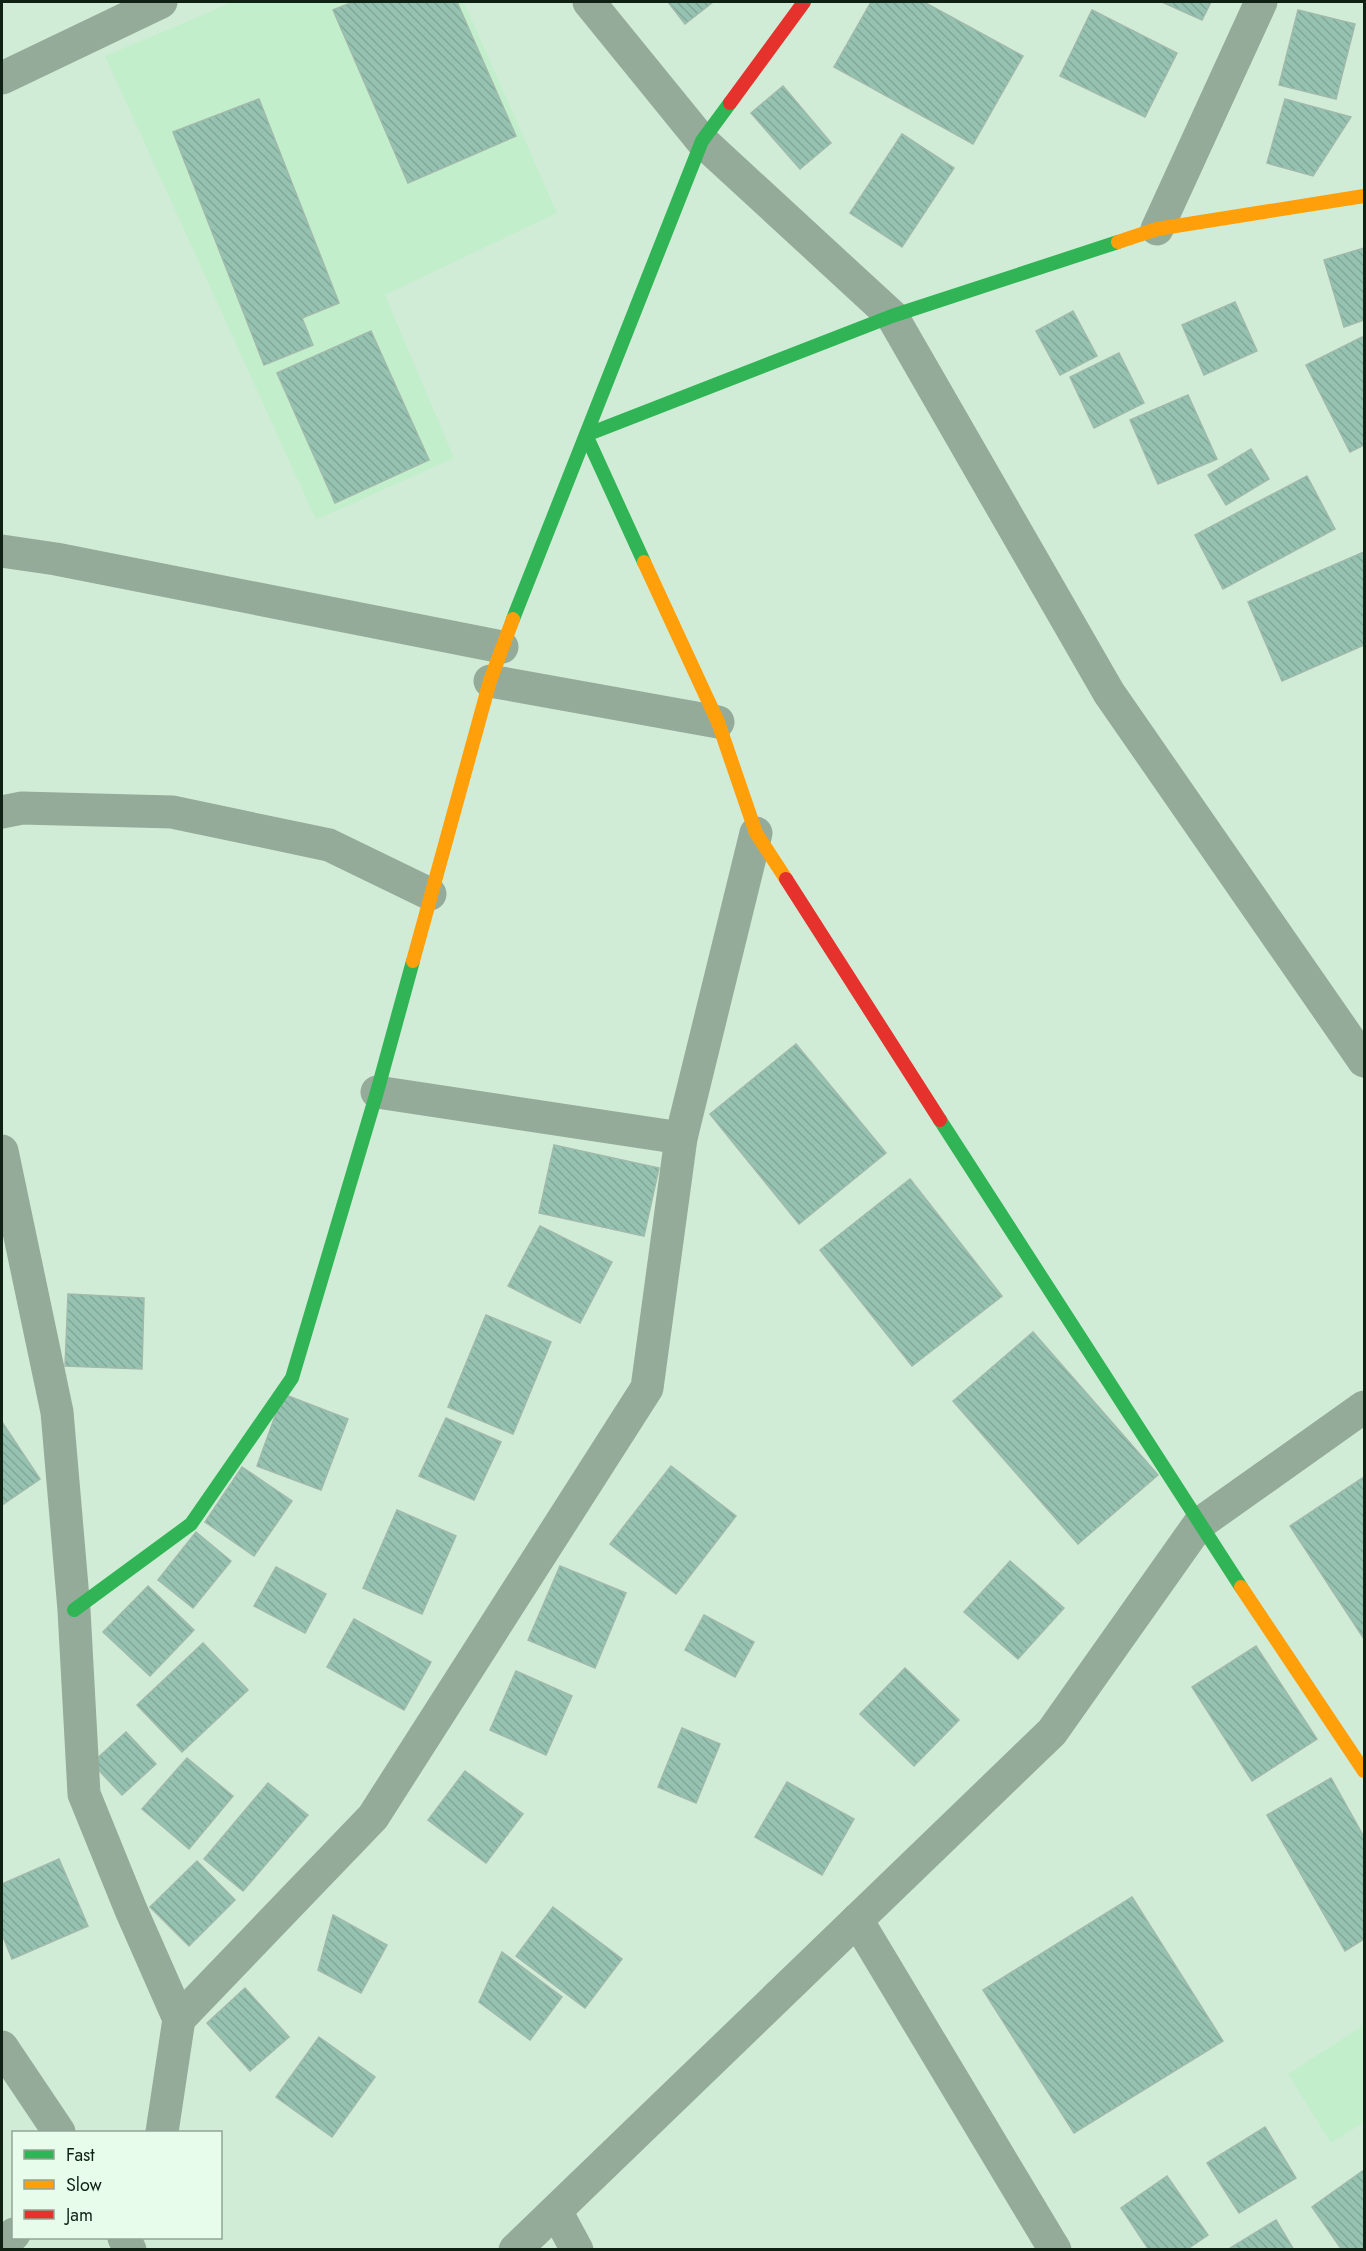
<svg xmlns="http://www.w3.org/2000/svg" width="1366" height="2251" viewBox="0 0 1366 2251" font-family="Jost,sans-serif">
	<defs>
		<pattern id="building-back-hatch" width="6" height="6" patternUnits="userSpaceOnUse" patternTransform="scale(1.5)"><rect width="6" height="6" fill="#96c3b1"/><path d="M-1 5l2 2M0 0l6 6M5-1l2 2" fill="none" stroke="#80a797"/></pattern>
	</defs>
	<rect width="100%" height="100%" fill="#d1ecd6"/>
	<!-- built -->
	<g fill="#c2eecc">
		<path d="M233 2H464L557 213 385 295 454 458 316 520 105 56Z"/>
		<path d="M1364 2025V2122L1331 2143 1288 2074Z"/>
	</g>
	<!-- building -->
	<g fill="url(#building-back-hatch)" stroke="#a0b9ab" stroke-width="1.5">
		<path d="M353 2H457L516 136 408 183 333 10Z"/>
		<path d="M668 2H713L685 24Z"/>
		<path d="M871 2H924L1023 56 973 144 834 67Z"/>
		<path d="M1162 2H1211L1202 20Z"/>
		<path d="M1092 10 1177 53 1145 117 1060 76Z"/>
		<path d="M1298 10 1355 24 1336 99 1279 85Z"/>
		<path d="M783 86 831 143 800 169 751 113Z"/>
		<path d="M259 99 339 303 302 318 313 345 264 365 173 132Z"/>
		<path d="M1285 99 1351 117 1313 176 1267 163Z"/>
		<path d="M902 134 954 168 902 247 850 213Z"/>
		<path d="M1364 248V320L1344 327 1324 260Z"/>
		<path d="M1235 302 1257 351 1204 375 1182 325Z"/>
		<path d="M1073 311 1097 356 1060 375 1036 331Z"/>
		<path d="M371 331 429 460 335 503 277 373Z"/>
		<path d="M1362 337 1364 341V445L1350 452 1306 365Z"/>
		<path d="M1119 353 1144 403 1094 428 1070 377Z"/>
		<path d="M1188 395 1217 459 1158 484 1130 420Z"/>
		<path d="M1251 449 1269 479 1226 505 1208 475Z"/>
		<path d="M1307 476 1335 529 1223 589 1195 535Z"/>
		<path d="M1364 552V645L1282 681 1248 602Z"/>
		<path d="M796 1044 886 1153 799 1224 710 1114Z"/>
		<path d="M554 1145 659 1168 644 1236 539 1213Z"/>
		<path d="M910 1179 1002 1296 912 1366 820 1250Z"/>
		<path d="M540 1226 612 1262 580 1323 508 1286Z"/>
		<path d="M68 1294 144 1298 142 1369 65 1366Z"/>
		<path d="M486 1315 551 1342 513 1434 448 1407Z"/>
		<path d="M1033 1332 1158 1475 1078 1544 953 1401Z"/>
		<path d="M283 1394 348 1419 321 1490 257 1466Z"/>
		<path d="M446 1418 501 1442 474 1500 419 1476Z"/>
		<path d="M2 1422 40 1479 2 1505Z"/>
		<path d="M671 1466 736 1516 676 1594 610 1544Z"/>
		<path d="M242 1467 292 1501 254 1556 205 1522Z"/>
		<path d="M1364 1477V1639L1290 1526Z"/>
		<path d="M397 1510 456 1536 422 1614 363 1588Z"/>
		<path d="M196 1532 231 1561 193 1608 158 1580Z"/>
		<path d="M1010 1561 1064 1608 1018 1659 964 1612Z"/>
		<path d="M560 1566 626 1593 595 1668 528 1640Z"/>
		<path d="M276 1567 326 1594 305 1633 254 1606Z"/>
		<path d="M148 1586 194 1630 150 1676 103 1632Z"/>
		<path d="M704 1615 754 1642 735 1677 685 1650Z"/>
		<path d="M354 1619 431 1662 404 1710 327 1667Z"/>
		<path d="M203 1643 248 1690 182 1752 137 1705Z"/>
		<path d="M1256 1646 1317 1739 1252 1781 1192 1687Z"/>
		<path d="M905 1668 959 1720 914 1766 860 1714Z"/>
		<path d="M516 1671 572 1696 546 1755 490 1730Z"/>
		<path d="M682 1728 720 1744 696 1803 658 1787Z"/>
		<path d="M126 1732 156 1764 122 1795 92 1763Z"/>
		<path d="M187 1758 233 1796 189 1849 142 1809Z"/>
		<path d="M465 1771 523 1814 486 1863 428 1820Z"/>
		<path d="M1331 1778 1364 1837V1939L1345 1951 1267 1815Z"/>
		<path d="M787 1782 854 1819 822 1875 755 1837Z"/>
		<path d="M268 1783 308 1815 243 1891 204 1859Z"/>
		<path d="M59 1859 88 1926 12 1959 2 1934V1884Z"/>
		<path d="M197 1861 235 1900 189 1946 150 1907Z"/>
		<path d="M1132 1897 1223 2041 1074 2133 983 1990Z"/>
		<path d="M553 1907 622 1959 585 2008 516 1956Z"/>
		<path d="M333 1915 387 1945 361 1993 318 1970Z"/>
		<path d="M502 1952 562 1997 530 2040 479 2002Z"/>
		<path d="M245 1988 289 2037 250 2071 207 2023Z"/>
		<path d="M319 2037 375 2077 332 2137 276 2097Z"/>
		<path d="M1265 2127 1296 2178 1239 2213 1207 2163Z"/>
		<path d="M1364 2170V2250H1342L1312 2207Z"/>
		<path d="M1167 2176 1208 2235 1186 2250H1149L1121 2208Z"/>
		<path d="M1276 2220 1294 2250H1227Z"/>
	</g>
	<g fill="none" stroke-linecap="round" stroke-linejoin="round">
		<!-- street -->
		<g stroke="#95ab9a" stroke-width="33">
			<path d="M589 2 702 141 892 316 1109 693 1364 1061"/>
			<path d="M2 78 161 2"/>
			<path d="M1157 229 1261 2"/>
			<path d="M2 551 56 559 502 647"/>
			<path d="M490 681 718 722"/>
			<path d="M2 812 22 808 172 812 329 845 430 894"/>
			<path d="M377 1092 681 1138"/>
			<path d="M2 1151 57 1412 74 1610 84 1794 131 1910 179 2019 162 2132"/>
			<path d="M857 1920 1055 2250"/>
			<path d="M179 2019 373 1817 647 1388 681 1138 756 833"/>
			<path d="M2 2047 59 2132"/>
			<path d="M556 2211 577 2250"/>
			<path d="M124 2238 130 2250"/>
			<path d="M2 2246 14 2234"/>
			<path d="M515 2250 1052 1732 1199 1524 1364 1407"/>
		</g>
		<!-- fast -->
		<g stroke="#30b455" stroke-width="14">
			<path d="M644 562 586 435 892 316 1118 242"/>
			<path d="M513 619 702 141 730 103"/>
			<path d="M940 1120 1241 1587"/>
			<path d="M74 1610 191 1524 292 1378 377 1092 413 961"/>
		</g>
		<!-- slow -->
		<g stroke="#ff9f0a" stroke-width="14">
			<path d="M1118 242 1157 229 1364 196"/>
			<path d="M644 562 718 722 756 833 786 879"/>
			<path d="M413 961 490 681 513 619"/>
			<path d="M1241 1587 1364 1771"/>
		</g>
		<!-- jam -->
		<g stroke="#e5322d" stroke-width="14">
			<path d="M730 103 804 2"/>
			<path d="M786 879 940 1120"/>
		</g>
	</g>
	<!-- border -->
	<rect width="1366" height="2251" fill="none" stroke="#0e2113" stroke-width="6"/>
	<!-- legend -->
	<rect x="12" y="2131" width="210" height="108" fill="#e8fcec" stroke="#91a495" stroke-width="1.5"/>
	<rect x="24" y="2150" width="30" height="9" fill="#30b455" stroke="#91a495" stroke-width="1.5"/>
	<text x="66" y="2161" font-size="18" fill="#0e2113">Fast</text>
	<rect x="24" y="2180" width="30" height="9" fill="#ff9f0a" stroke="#91a495" stroke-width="1.5"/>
	<text x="66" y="2191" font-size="18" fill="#0e2113">Slow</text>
	<rect x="24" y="2210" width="30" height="9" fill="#e5322d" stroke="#91a495" stroke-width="1.5"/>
	<text x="66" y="2221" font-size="18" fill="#0e2113">Jam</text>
</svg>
